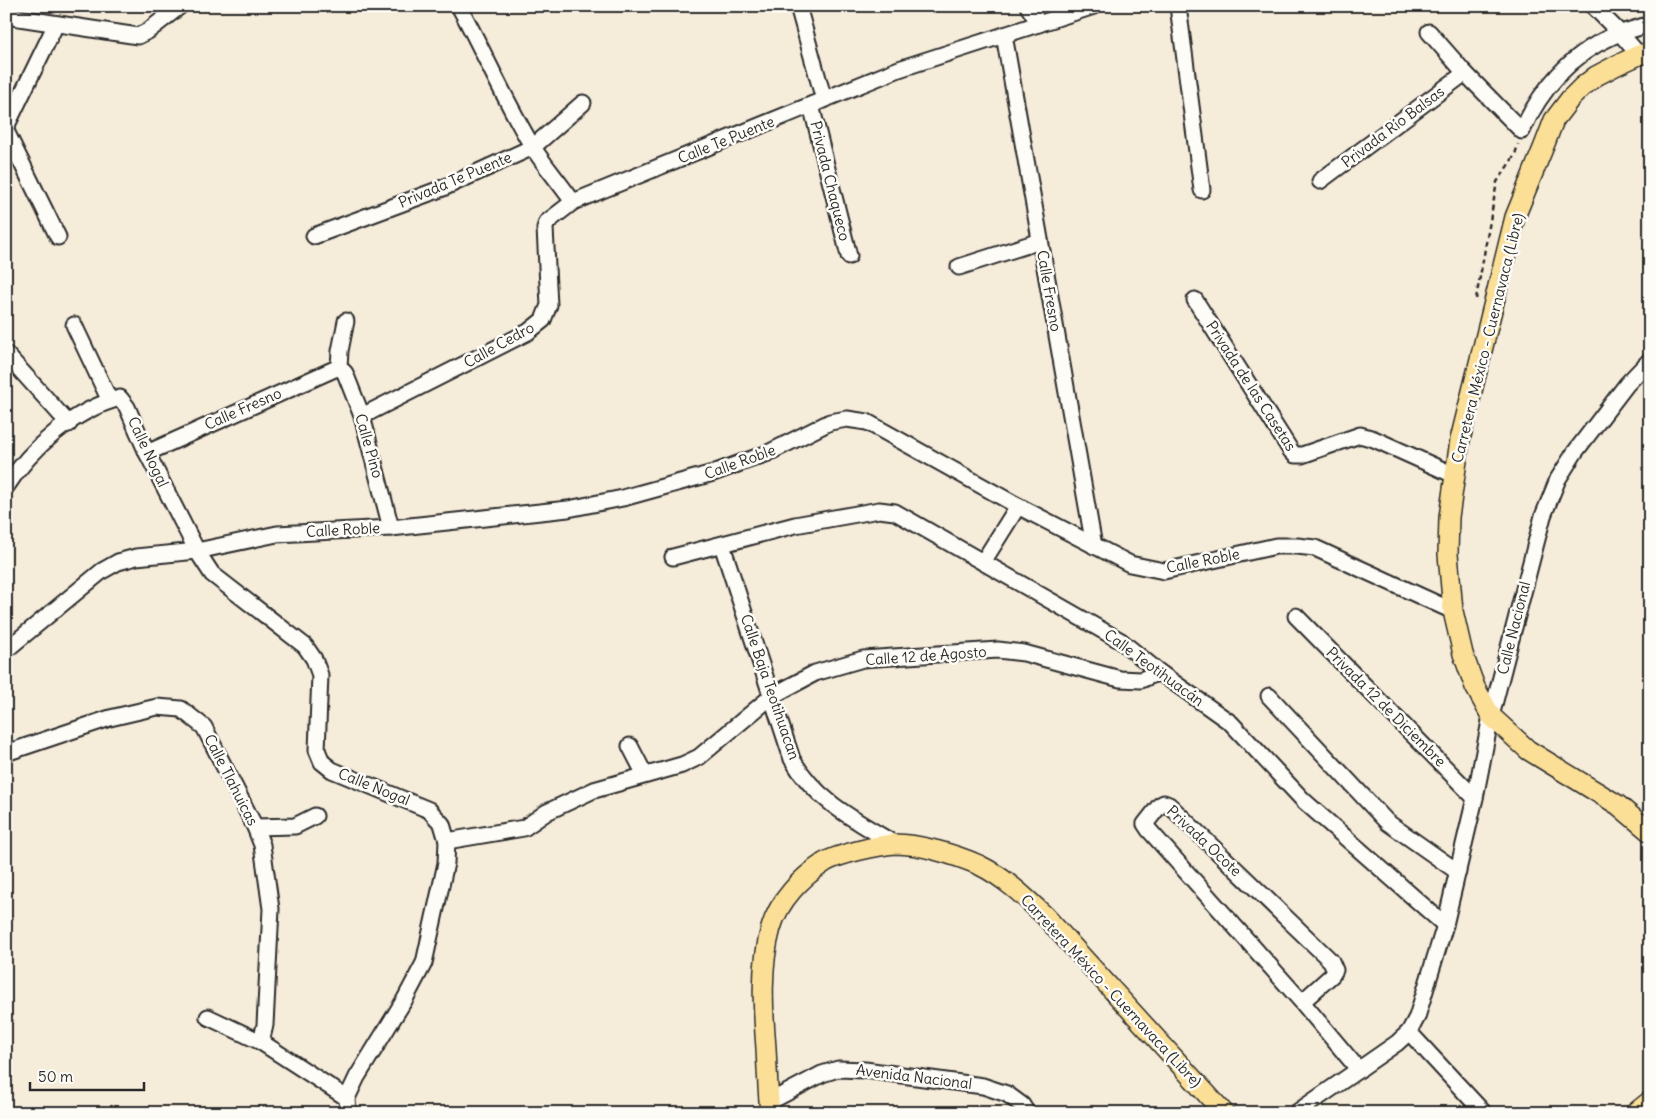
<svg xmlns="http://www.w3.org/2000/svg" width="1656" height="1119" viewBox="0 0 1656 1119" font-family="Delius,sans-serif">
	<rect width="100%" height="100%" fill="#f6ecda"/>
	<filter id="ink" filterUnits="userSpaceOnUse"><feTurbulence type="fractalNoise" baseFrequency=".02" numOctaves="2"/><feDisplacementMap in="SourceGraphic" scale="10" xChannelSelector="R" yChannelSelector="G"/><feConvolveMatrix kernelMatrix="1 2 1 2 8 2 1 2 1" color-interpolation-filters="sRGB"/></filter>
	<g filter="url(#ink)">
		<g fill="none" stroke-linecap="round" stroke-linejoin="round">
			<defs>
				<g id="minor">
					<path d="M459 6C484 52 505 101 532 146 544 165 560 183 573 202"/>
					<path d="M798 6 824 100"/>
					<path d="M1028 6 1039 24"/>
					<path d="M1178 6 1202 190"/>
					<path d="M1593 6 1620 33 1639 55"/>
					<path d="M6 16 138 36 148 31 180 6"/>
					<path d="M1429 32 1465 73 1522 131C1540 90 1571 54 1613 36 1625 31 1638 28 1650 24"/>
					<path d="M1004 35 1094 546"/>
					<path d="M811 105 849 256"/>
					<path d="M6 127 56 24"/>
					<path d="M6 131 58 237"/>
					<path d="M1320 181 1465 73"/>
					<path d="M314 236 443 188 533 147 583 103"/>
					<path d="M959 267 1040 241"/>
					<path d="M1195 300 1291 451 1295 455H1302L1360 435 1374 439 1454 475"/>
					<path d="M74 325 110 401"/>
					<path d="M6 354 69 424"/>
					<path d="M339 367 345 373 362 416 391 528"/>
					<path d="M339 367 340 351 346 321"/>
					<path d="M362 416 528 332 543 320 549 305 545 228 547 222 573 202 899 69 1094 6"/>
					<path d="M147 453 339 367"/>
					<path d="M6 487C31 448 74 410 120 398L127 407 147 453 197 551 212 574 305 646 314 659 320 675 317 750 322 762 332 770 429 810 442 824 447 841 446 863 424 963 405 999 357 1077 347 1098 348 1113"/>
					<path d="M722 545 792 759C816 801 855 820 895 844"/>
					<path d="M673 557 795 525 879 510 895 512 1121 641 1159 672 1231 723 1304 801 1445 925"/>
					<path d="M983 562 1018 506"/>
					<path d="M1296 616 1475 798"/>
					<path d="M6 650 102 571 118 562 136 557 197 551 277 534 391 528 568 509 623 498 713 473 768 453 830 422 847 419 867 422 1018 506 1130 564 1164 571 1276 546H1297L1315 548 1453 611"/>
					<path d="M1269 696 1387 822 1458 872"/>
					<path d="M630 746 645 775"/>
					<path d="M6 753 110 718 157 707 181 709 204 727 255 827 262 845 271 909 265 1025 261 1042"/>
					<path d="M255 827 295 826 315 816"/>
					<path d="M447 841 524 828 547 812 594 790 682 765 699 757 772 696 815 673 863 659 998 650 1024 653 1120 679 1141 680 1159 672"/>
					<path d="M1302 1002 1332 975 1335 970 1331 961 1169 805 1164 803 1160 805 1145 824 1149 830 1302 1002 1359 1070"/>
					<path d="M208 1017 261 1042 347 1098"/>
					<path d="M1409 1032 1484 1113"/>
					<path d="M769 1102 822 1074 838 1069 865 1070 983 1086 1007 1094 1022 1105 1027 1113"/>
					<path d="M1296 1113 1397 1043 1409 1032 1417 1017 1445 925 1475 798 1491 716 1543 516 1558 479 1575 452 1627 384 1650 360"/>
				</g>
				<g id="major">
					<path d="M1650 52 1639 55 1617 65 1596 76 1582 87 1570 99 1554 120 1544 146 1515 217 1460 440 1449 517 1448 554 1453 611 1463 654 1475 687 1491 716 1528 750 1618 805 1650 832"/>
					<path d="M770 1113C768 1091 767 1070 766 1048 763 1009 760 967 771 928 779 900 802 877 825 862 839 854 879 845 895 844 920 844 956 855 979 865 1004 877 1025 897 1045 916L1224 1113"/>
					<path d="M1635 1113 1650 1101"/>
				</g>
			</defs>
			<!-- minor casing -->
			<use href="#minor" stroke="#2b2b2b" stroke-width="19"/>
			<!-- major casing -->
			<use href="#major" stroke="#2b2b2b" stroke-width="22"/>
			<!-- path -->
			<path stroke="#2b2b2b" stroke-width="2.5" stroke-dasharray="5 4" stroke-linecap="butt" d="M1476 299 1497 182 1515 155 1518 144"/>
			<!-- minor -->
			<use href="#minor" stroke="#fdfcf7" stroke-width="15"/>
			<!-- major -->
			<use href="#major" stroke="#fbdf96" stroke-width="19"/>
		</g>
	</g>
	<g text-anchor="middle" stroke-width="5" stroke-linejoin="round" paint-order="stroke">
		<!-- street labels -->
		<g font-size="15" fill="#2b2b2b" stroke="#fdfcf7">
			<text transform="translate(1393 127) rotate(-37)" y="5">Privada Río Balsas</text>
			<text transform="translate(726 140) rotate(-22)" y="5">Calle Te Puente</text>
			<text transform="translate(455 180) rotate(-23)" y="5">Privada Te Puente</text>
			<text transform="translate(830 181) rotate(76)" y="5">Privada Chaqueco</text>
			<text transform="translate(1049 291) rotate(80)" y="5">Calle Fresno</text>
			<text transform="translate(1488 338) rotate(-76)" y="5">Carretera México - Cuernavaca (Libre)</text>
			<text transform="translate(499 345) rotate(-29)" y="5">Calle Cedro</text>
			<text transform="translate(1251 386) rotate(57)" y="5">Privada de las Casetas</text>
			<text transform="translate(243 409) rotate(-24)" y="5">Calle Fresno</text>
			<text transform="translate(369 446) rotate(74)" y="5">Calle Pino</text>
			<text transform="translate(148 452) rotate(65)" y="5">Calle Nogal</text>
			<text transform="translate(740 462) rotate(-20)" y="5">Calle Roble</text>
			<text transform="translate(343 530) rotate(-3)" y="5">Calle Roble</text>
			<text transform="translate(1203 561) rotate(-11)" y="5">Calle Roble</text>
			<text transform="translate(1514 628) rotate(-76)" y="5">Calle Nacional</text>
			<text transform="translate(926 656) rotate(-4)" y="5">Calle 12 de Agosto</text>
			<text transform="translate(1154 668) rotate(36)" y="5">Calle Teotihuacán</text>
			<text transform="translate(770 687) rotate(71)" y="5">Calle Baja Teotihuacan</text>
			<text transform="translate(1386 707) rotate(45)" y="5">Privada 12 de Diciembre</text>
			<text transform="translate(231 780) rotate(63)" y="5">Calle Tlahuicas</text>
			<text transform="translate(374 787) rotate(22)" y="5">Calle Nogal</text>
			<text transform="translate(1204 841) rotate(43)" y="5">Privada Ocote</text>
			<text transform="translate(1111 991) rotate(47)" y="5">Carretera México - Cuernavaca (Libre)</text>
			<text transform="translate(914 1077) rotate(7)" y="5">Avenida Nacional</text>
		</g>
	</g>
	<!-- margin -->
	<rect width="1656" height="1119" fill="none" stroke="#fdfcf7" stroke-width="25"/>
	<rect x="12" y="12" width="1631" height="1094" fill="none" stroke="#2b2b2b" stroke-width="2" filter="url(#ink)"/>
	<!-- scale -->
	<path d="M30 1082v8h114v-8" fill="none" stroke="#2b2b2b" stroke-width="2.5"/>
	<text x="38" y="1082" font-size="15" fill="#2b2b2b" stroke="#fdfcf7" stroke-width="4" paint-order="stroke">50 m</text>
</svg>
